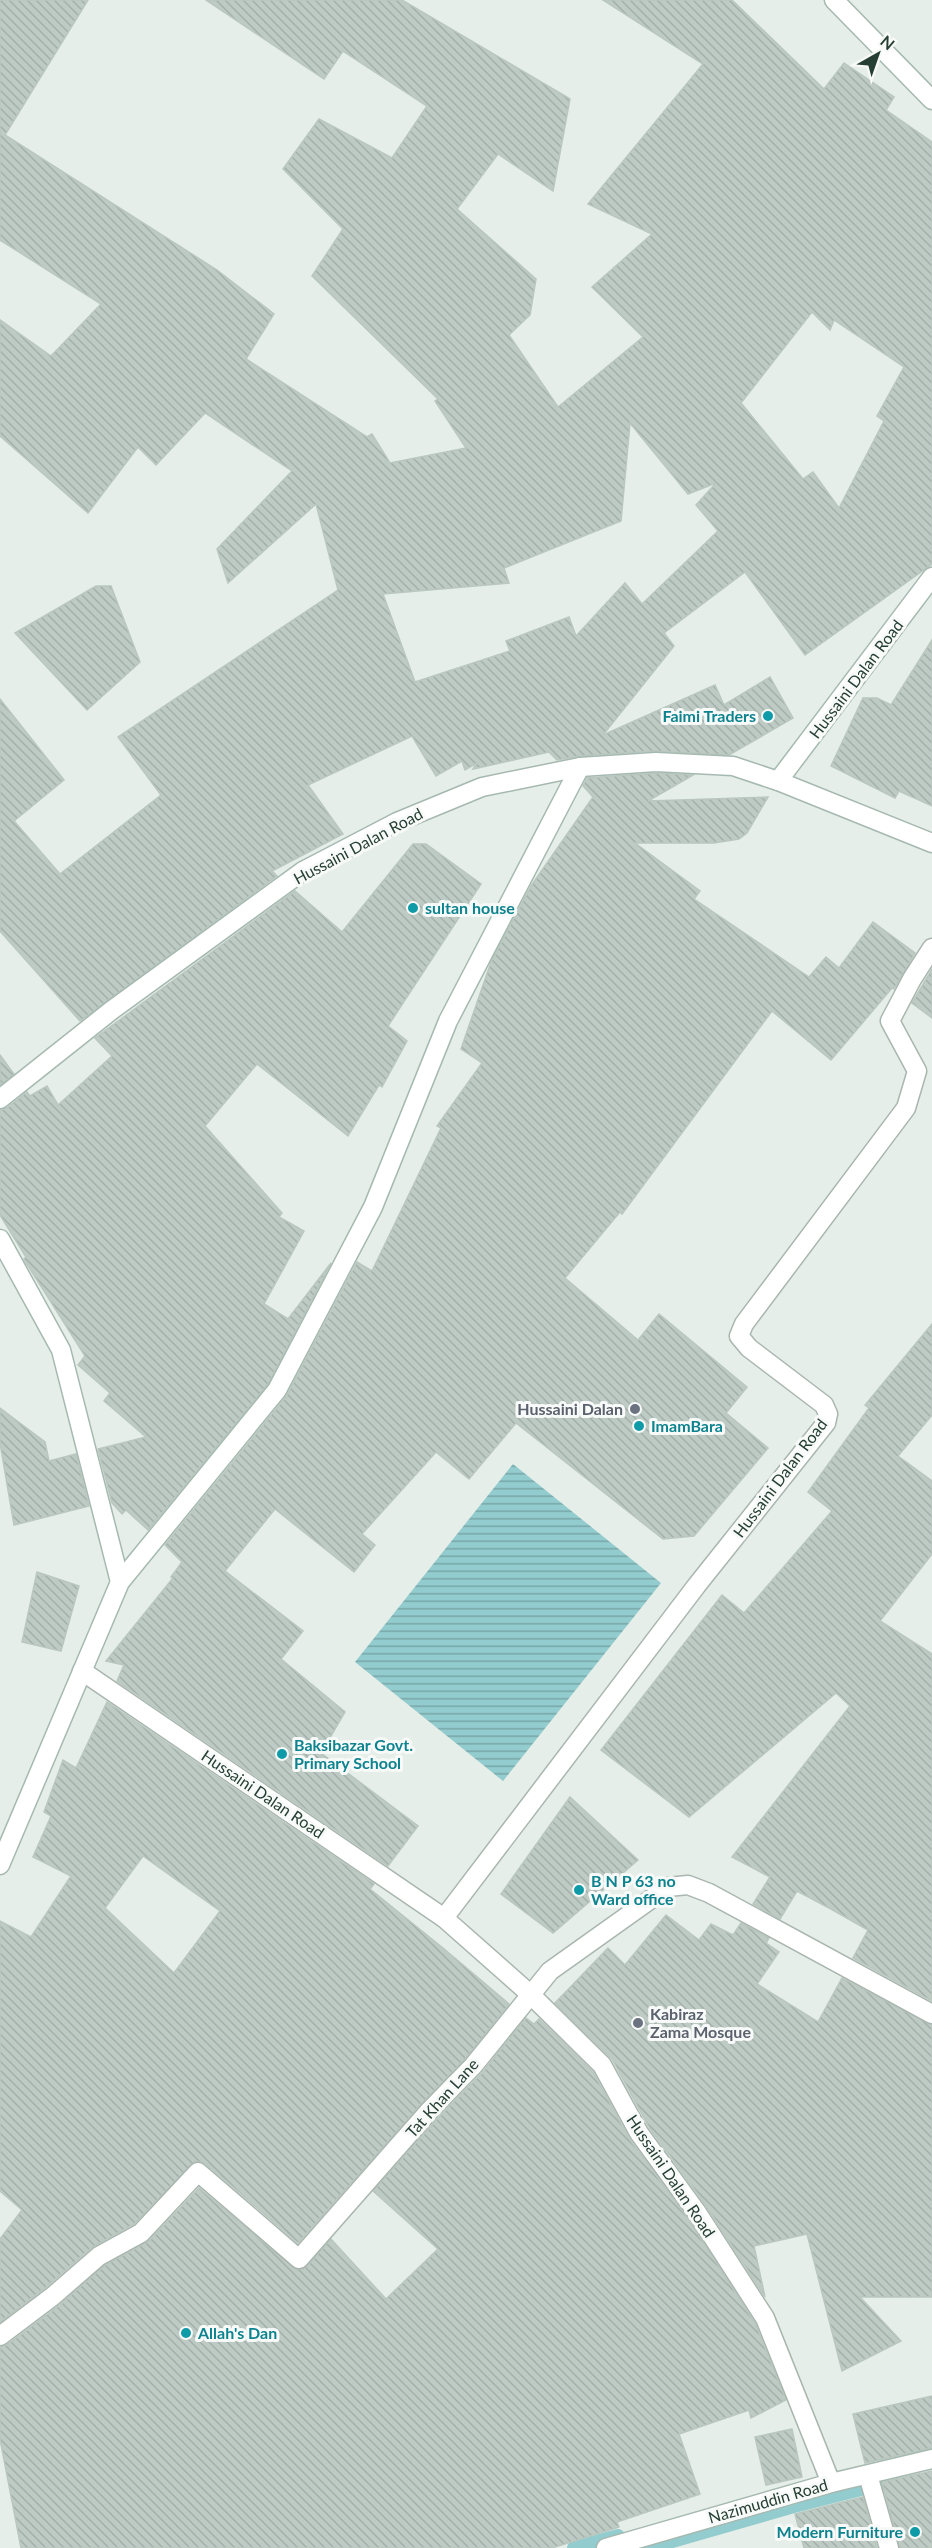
<svg xmlns="http://www.w3.org/2000/svg" width="932" height="2548" viewBox="0 0 932 2548" font-family="Lato,sans-serif">
	<defs>
		<pattern id="water-rules" width="6" height="5" patternUnits="userSpaceOnUse" patternTransform="scale(1.5)"><rect width="6" height="5" fill="#93ccce"/><path d="M0 2.5h6" fill="none" stroke="#78a7a8"/></pattern>
		<pattern id="building-back-hatch" width="6" height="6" patternUnits="userSpaceOnUse" patternTransform="scale(1.5)"><rect width="6" height="6" fill="#becbc5"/><path d="M-1 5l2 2M0 0l6 6M5-1l2 2" fill="none" stroke="#a3afaa"/></pattern>
	</defs>
	<rect width="100%" height="100%" fill="#e6eee9"/>
	<!-- water -->
	<path fill="url(#water-rules)" d="M513 1464 661 1583 503 1781 355 1662Z"/>
	<g fill="none" stroke-linecap="round" stroke-linejoin="round">
		<!-- stream -->
		<g stroke="#93ccce" stroke-width="14">
			<path d="M574 2548 618 2536"/>
			<path d="M648 2548 794 2506 881 2484"/>
		</g>
	</g>
	<!-- building -->
	<g fill="url(#building-back-hatch)" stroke="#b9c7bf" stroke-width="1.5" fill-rule="evenodd">
		<path d="M0 0H88L5 135 217 270 274 314 246 359 367 437 372 434 390 463 466 448 435 401 438 399 312 276 343 229 283 169 319 119 392 158 427 106 343 51 324 79 206 0H402L570 99 553 191 498 154 457 209 536 279 530 315 509 335 558 407 643 337 592 287 652 234 588 204 703 64 603 0H732L824 89 844 63 894 97 886 110 932 142V564L805 655 745 572 664 633 674 646 603 735 715 685 724 705 770 677 793 718 729 755 655 751 579 756 557 760 549 752 473 769 477 763 465 770 462 761 436 776 412 736 308 785 343 834 272 871 277 876 80 1021 0 931V699L64 780 14 821 60 874 161 795 118 737 338 590 316 504 228 583 217 549 292 471 205 413 156 465 138 447 88 513 0 436V320L51 356 101 304 0 240ZM812 312 830 330 834 320 904 367 877 416 884 421 839 508 813 472 803 479 741 403ZM630 423 688 494 716 483 696 505 718 531 642 604 625 583 576 636 569 617 506 641 510 651 415 682 383 594 509 583 504 568 621 521Z"/>
		<path d="M96 586H111L140 662 87 710 15 633Z"/>
		<path d="M932 640V806L899 791 895 798 831 766 863 698H877L891 705Z"/>
		<path d="M656 773 693 775 648 801 768 797 747 833 739 839 714 843H635L700 891 694 899 809 977 826 957 839 968 873 922 915 953 894 989 892 988 831 1060 772 1011 622 1214 620 1212 565 1278 638 1340 659 1314 747 1387 726 1413 768 1448 694 1536 663 1539 516 1423 469 1479 436 1452 362 1534 375 1545 354 1572 275 1509 225 1571 303 1631 281 1659 345 1712 321 1753 418 1826 388 1866 117 1681 124 1665 106 1661 173 1578 171 1577 182 1562 165 1545 286 1397 357 1262 372 1271 441 1128 437 1126 482 1063 461 1049 491 962 531 886 593 797 583 786 587 778Z"/>
		<path d="M413 844H426L481 884 388 1026 407 1041 382 1087 379 1085 348 1136 257 1064 205 1126 282 1213 279 1217 304 1231 264 1304 288 1319 331 1263 268 1384 148 1530 126 1510 122 1514 112 1503 98 1449 146 1437 104 1401 110 1393 78 1365 85 1356 25 1261 24 1259 26 1257 0 1215V1110L7 1108 27 1092 30 1096 47 1086 58 1105 112 1056 95 1038 295 891 342 932Z"/>
		<path d="M932 969V1018L912 1003Z"/>
		<path d="M0 1055 14 1074 0 1085Z"/>
		<path d="M932 1324V1415L898 1456 932 1481V1554L880 1621 932 1654V2001L853 1958 868 1930 831 1909 797 1891 780 1919 753 1904 770 1877 732 1857 850 1706 836 1693 689 1817 601 1750 722 1595 744 1613 832 1511 808 1492 869 1408 865 1405Z"/>
		<path d="M0 1408 45 1442 49 1461 76 1454 89 1506 14 1525 0 1443Z"/>
		<path d="M37 1572 79 1586 61 1651 22 1642Z"/>
		<path d="M107 1702 374 1884 370 1889 443 1948 509 2004 465 2059 422 2103 298 2243 205 2163 195 2161 134 2224 92 2247 46 2287 0 2322V2239L22 2210 0 2191V1921L31 1937 71 1876 33 1857 51 1816 44 1812 63 1760 76 1768ZM143 1856 220 1911 174 1973 105 1908Z"/>
		<path d="M570 1797 638 1860 553 1933 501 1894Z"/>
		<path d="M666 1915 699 1940 711 1924 733 1935 741 1923 769 1938 766 1943 779 1952 757 1984 818 2022 842 1978 932 2025V2297H860L901 2341 842 2371 807 2234 754 2246 765 2297 705 2204 649 2127 612 2059 555 2003 608 1948 625 1965Z"/>
		<path d="M526 2018 534 2024 539 2019 593 2072 630 2140 687 2217 755 2323 786 2400 751 2418 749 2410 679 2434 700 2494 617 2522 619 2527 552 2548H21L0 2439V2347L7 2345 60 2305 105 2265 149 2241 199 2188 296 2270 307 2266 331 2239 386 2299 438 2249 373 2191 438 2118 482 2073Z"/>
		<path d="M932 2396V2448L865 2463 853 2414Z"/>
		<path d="M792 2429 802 2477 766 2485 755 2437Z"/>
		<path d="M932 2471V2548H900L882 2482Z"/>
		<path d="M863 2497 877 2548H804L795 2514Z"/>
	</g>
	<g fill="none" stroke-linecap="round" stroke-linejoin="round">
		<defs>
			<g id="street">
				<path d="M82 1671 444 1918 530 1994 602 2065 639 2133 696 2211 765 2318 831 2483"/>
				<path d="M444 1918 697 1585 826 1423 828 1414 824 1405 749 1348 739 1336 744 1324 906 1108 917 1071 890 1021 912 979 932 948"/>
				<path d="M0 2336 53 2296 99 2256 141 2233 198 2172 299 2259 430 2110 473 2066 550 1971 668 1887 688 1885 709 1893 932 2014"/>
				<path d="M868 2475 889 2548"/>
			</g>
			<g id="secondary">
				<path d="M834 0 932 100"/>
				<path d="M778 781 932 577"/>
				<path d="M0 1099 112 1010 303 871 397 822 482 787 580 767 656 762 733 766 778 781 932 843"/>
				<path d="M0 1239 61 1350 120 1582"/>
				<path d="M0 1865 120 1582 277 1390 373 1207 448 1021 580 767"/>
				<path d="M606 2548 831 2483 932 2459"/>
			</g>
		</defs>
		<!-- street casing -->
		<use href="#street" stroke="#a9b6af" stroke-width="21"/>
		<!-- secondary casing -->
		<use href="#secondary" stroke="#a5b9b0" stroke-width="21"/>
		<!-- street -->
		<use href="#street" stroke="#fff" stroke-width="18"/>
		<!-- secondary -->
		<use href="#secondary" stroke="#fff" stroke-width="18"/>
	</g>
	<!-- markers -->
	<g fill="#0f9aa8" stroke="#f7faf8" stroke-width="2">
		<circle cx="768" cy="716" r="6"/>
		<circle cx="413" cy="908" r="6"/>
		<circle cx="639" cy="1426" r="6"/>
		<circle cx="282" cy="1754" r="6"/>
		<circle cx="579" cy="1890" r="6"/>
		<circle cx="186" cy="2333" r="6"/>
		<circle cx="915" cy="2532" r="6"/>
	</g>
	<g fill="#6b7280" stroke="#f7faf8" stroke-width="2">
		<circle cx="635" cy="1409" r="6"/>
		<circle cx="638" cy="2023" r="6"/>
	</g>
	<g text-anchor="middle" stroke-width="6" stroke-linejoin="round" paint-order="stroke">
		<!-- street labels -->
		<g font-size="16" fill="#263f35" stroke="#f7faf8">
			<text transform="translate(856 679) rotate(-53)" y="6">Hussaini Dalan Road</text>
			<text transform="translate(358 846) rotate(-28)" y="6">Hussaini Dalan Road</text>
			<text transform="translate(780 1478) rotate(-53)" y="6">Hussaini Dalan Road</text>
			<text transform="translate(263 1794) rotate(34)" y="6">Hussaini Dalan Road</text>
			<text transform="translate(442 2098) rotate(-48)" y="6">Tat Khan Lane</text>
			<text transform="translate(671 2176) rotate(56)" y="6">Hussaini Dalan Road</text>
			<text transform="translate(768 2501) rotate(-16)" y="6">Nazimuddin Road</text>
		</g>
		<!-- culture labels -->
		<g font-size="16" font-weight="bold" fill="#0d838f" stroke="#f7faf8" text-anchor="start">
			<text x="756" y="722" text-anchor="end">Faimi Traders</text>
			<text x="425" y="914">sultan house</text>
			<text x="651" y="1432">ImamBara</text>
			<text x="294" y="1751">Baksibazar Govt.<tspan x="294" dy="18">Primary School</tspan></text>
			<text x="591" y="1887">B N P 63 no<tspan x="591" dy="18">Ward office</tspan></text>
			<text x="198" y="2339">Allah's Dan</text>
			<text x="903" y="2538" text-anchor="end">Modern Furniture</text>
		</g>
		<!-- worship labels -->
		<g font-size="16" font-weight="bold" fill="#5b616d" stroke="#f7faf8" text-anchor="end">
			<text x="623" y="1415">Hussaini Dalan</text>
			<text x="650" y="2020" text-anchor="start">Kabiraz<tspan x="650" dy="18">Zama Mosque</tspan></text>
		</g>
	</g>
	<!-- north arrow -->
	<g transform="translate(878 54) rotate(40)" stroke="#f7faf8" stroke-width="4.5" paint-order="stroke">
	<path d="M0-4.5L10 22L0 15L-10 22Z" fill="#263f35"/>
	<text y="-9" font-size="16" font-weight="bold" text-anchor="middle" fill="#263f35">N</text>
	</g>
</svg>
